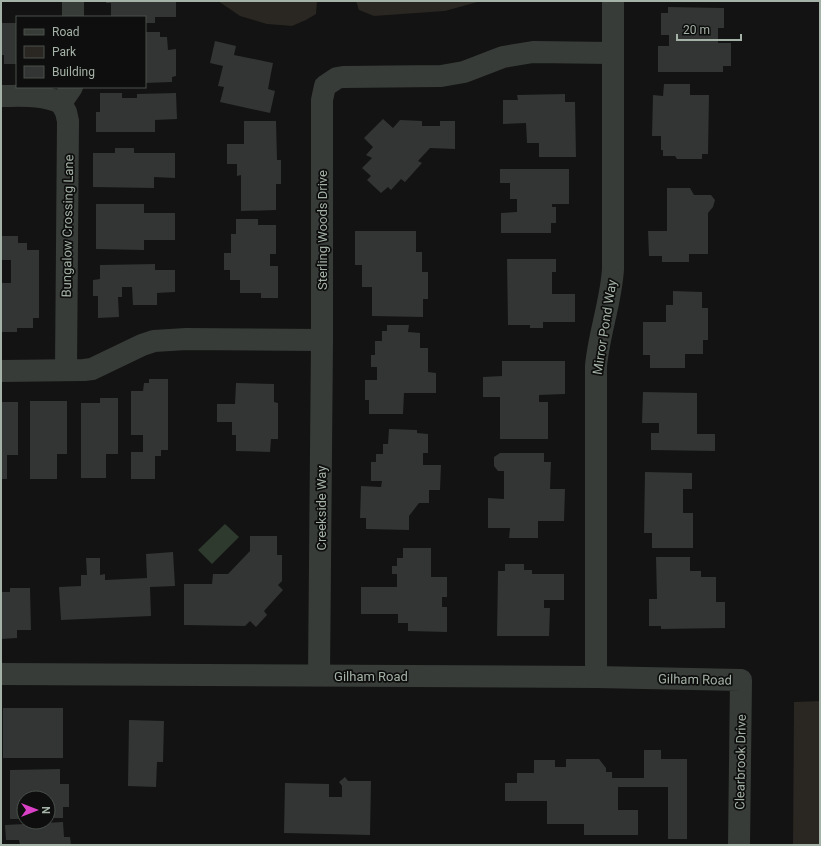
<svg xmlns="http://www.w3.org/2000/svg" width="821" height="846" viewBox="0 0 821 846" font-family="Roboto,sans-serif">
	<rect width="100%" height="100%" fill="#121312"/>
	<!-- green -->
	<g fill="#2a2622">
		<path d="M218 1H317L316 14 306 20 292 26 267 24 240 16Z"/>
		<path d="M356 1H481L445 11 374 16 359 10Z"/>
		<path d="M820 701V845H793L794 702Z"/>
	</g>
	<!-- water -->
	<path fill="#2e3a2d" d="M225 524 239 537 212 564 198 550Z"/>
	<!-- building -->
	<g fill="#323533">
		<path d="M106 1H176V17H155V23H145V17H111V3H106Z"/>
		<path d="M668 7 724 8V28H718V43H731V66H723V72H658V46H669V35H661V13H668Z"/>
		<path d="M1 23H17V64H4V55H1Z"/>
		<path d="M145 32H160V37H167L168 50 176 49V76L172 77V82L145 83Z"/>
		<path d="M215 41 236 46 234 55 273 63 268 89 275 91 270 113 220 102 224 87 218 86 223 66 210 63Z"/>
		<path d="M664 84H690V95H709L708 154H702V159H677L675 156H663V150H661V136H652L653 95 663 96Z"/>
		<path d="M100 93H122V98H137V94L176 93 177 119 155 120V132H96V112H100Z"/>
		<path d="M565 94V102H575L576 157H539V143H527L526 123 503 124V100H518L517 95Z"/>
		<path d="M383 119 393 128 400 120 422 121V126H440V121H455V149L430 148 418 161 422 163 405 182 401 179 391 190 388 187 381 193 367 180 371 176 362 168 372 158 366 155 373 147 364 138Z"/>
		<path d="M244 121H276L277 160H281V184H276V210L241 211V175L237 176V164H227V144H244Z"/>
		<path d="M115 148H134V153H175V178L154 177V188L93 187V153H115Z"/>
		<path d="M500 169H569V204H552V207H556V223H551V233H501V213L517 212V199H510V183H500Z"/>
		<path d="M667 188H690L694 195H711L715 200 713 207 708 213V254H689V262H662V256H649L648 231H667Z"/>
		<path d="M96 204H144V213H175V240H144V250L96 249Z"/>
		<path d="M236 219H258V225H276V254H270V266H278V298H261V293H240V280H230V270H224V253H231V234H236Z"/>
		<path d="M355 231H416V252H422V272H428V299H423V317L372 316V287H362V265H355Z"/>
		<path d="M1 236H18V243H27V250H39V318H33V328H17V332H1V283H11V260H1Z"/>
		<path d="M507 259H556V272H552V294H575V322H543V328H530V325H508Z"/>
		<path d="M155 264V270H175V292L157 293V305H133L132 287H122V297H118L119 317 98 318V296H93V280L100 279V265Z"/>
		<path d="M673 291 702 292V308H708V340H703V354H685V368H650V355H643V322H666V305H673Z"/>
		<path d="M387 325H409L408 332 420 333V348H428V372L436 373V393H404L403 414H369V400H365V380H377V367H371V355H375V341H382V331H387Z"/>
		<path d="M502 361H565V394L539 395V402H548V439H500V397H483V377L502 376Z"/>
		<path d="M149 379H168V450H161V456H155V479H131V452H143V435H131V391H143L144 383H149Z"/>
		<path d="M236 383 274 384V402L278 403V439H271L270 452 236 451V435H232V422H217V404H235Z"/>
		<path d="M643 392 697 393V434H715V451L651 450V433H659V423H642Z"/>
		<path d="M100 398H118V454H106V478H81V403H100Z"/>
		<path d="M30 401H67V454H57V479H30Z"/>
		<path d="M1 402H18V455H7V479H1Z"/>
		<path d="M389 429 417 430V433L428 434V453H423V465H441L440 490H429V503H419L409 516V530L366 529V518H360L361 486 381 487 382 481H371V462H376V454H383V444H388Z"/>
		<path d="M500 453H544V462H551L550 489H565L564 521H538V538H509L510 528H488V498L504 499V471H498L494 466V457Z"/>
		<path d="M645 472 692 473V489H683V513H693V548H652V533H644Z"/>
		<path d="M250 536H277V555H282V581L278 585 283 590 264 611 267 615 256 627 250 621 245 626 184 625V584H212L213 574H228L250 551Z"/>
		<path d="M403 548H431V577H447V597H442V607H447V632L408 631V623H398V614H361V587H397V574H392V566H397V558H403Z"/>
		<path d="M173 552 175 586 150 587 151 616 61 620 59 587 81 586V575H87L86 558H100V575L105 574V580L147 578 146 554Z"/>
		<path d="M656 557H690V571H701V577H716V602H725V628L661 629V626H649V599H657Z"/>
		<path d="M505 564H524V570H532V574H564V600H544V608H550L549 636H497L498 571H505Z"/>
		<path d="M10 588H30L31 630H17V638L1 639V592H10Z"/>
		<rect x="3" y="708" width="60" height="50"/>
		<path d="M129 720 164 721 163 762H157L156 787 128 786Z"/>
		<path d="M644 750H661V759H687V839H668V787H618V810H638V835H584V824H547V801H505V783H517V773H534V760H555V767H566V759H599L606 768V772H612V778H644Z"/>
		<path d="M60 769V784H69V807H63V818H48V798H24V819H10V770Z"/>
		<path d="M345 777 348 781H371L370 835 284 833 285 783 329 784V797H342V786L339 782Z"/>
		<path d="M63 822 64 837H70L71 845H20L19 840H6L5 825Z"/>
	</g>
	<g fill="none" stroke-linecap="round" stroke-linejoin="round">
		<!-- minor -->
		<g stroke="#383c39" stroke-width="22">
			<path d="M73 17V1"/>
			<path d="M1 96C22 96 42 94 61 103"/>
			<path d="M66 370 68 121 66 112 61 103 72 87"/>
			<path d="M1 371 84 370 92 369 142 345 154 341 186 339 322 340V100L325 86 337 78 343 77 441 76 464 72 503 57 533 52 612 53"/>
			<path d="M1 674 596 677 741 680 739 845"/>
			<path d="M319 675 322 340"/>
			<path d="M596 677V366C599 333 611 302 613 269V1"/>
		</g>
	</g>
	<g text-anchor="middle" stroke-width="3.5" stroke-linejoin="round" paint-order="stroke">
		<!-- street labels -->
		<g font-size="13" fill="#a5b2a7" stroke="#0d0e0d">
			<text transform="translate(67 226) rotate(-89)" y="5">Bungalow Crossing Lane</text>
			<text transform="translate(322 230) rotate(-90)" y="5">Sterling Woods Drive</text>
			<text transform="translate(604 327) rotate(-81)" y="5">Mirror Pond Way</text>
			<text transform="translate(321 508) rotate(-90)" y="5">Creekside Way</text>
			<text x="371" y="681">Gilham Road</text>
			<text transform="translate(695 679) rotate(1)" y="5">Gilham Road</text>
			<text transform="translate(740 762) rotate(-89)" y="5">Clearbrook Drive</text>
		</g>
	</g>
	<!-- border -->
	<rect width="821" height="846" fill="none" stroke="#a5b2a7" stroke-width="4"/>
	<!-- legend -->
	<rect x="16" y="16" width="130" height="72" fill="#0d0e0d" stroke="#4a504b"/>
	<rect x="24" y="29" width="20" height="6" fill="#383c39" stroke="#4a504b"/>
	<text x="52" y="36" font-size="12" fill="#a5b2a7">Road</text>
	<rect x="24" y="46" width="20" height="12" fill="#2a2622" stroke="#4a504b"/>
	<text x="52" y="56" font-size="12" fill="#a5b2a7">Park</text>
	<rect x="24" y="66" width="20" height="12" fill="#323533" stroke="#4a504b"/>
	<text x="52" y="76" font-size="12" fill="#a5b2a7">Building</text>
	<!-- north arrow -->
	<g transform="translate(36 810) rotate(90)"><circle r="19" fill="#0d0e0d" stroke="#4a504b"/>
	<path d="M0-3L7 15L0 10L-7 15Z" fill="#db41c6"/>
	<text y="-6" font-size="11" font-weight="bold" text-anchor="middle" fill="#a5b2a7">N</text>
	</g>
	<!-- scale -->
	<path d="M677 34v6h64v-6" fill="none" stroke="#a5b2a7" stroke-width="2"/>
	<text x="683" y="34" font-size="12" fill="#a5b2a7" stroke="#0d0e0d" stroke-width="3" paint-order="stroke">20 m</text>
</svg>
